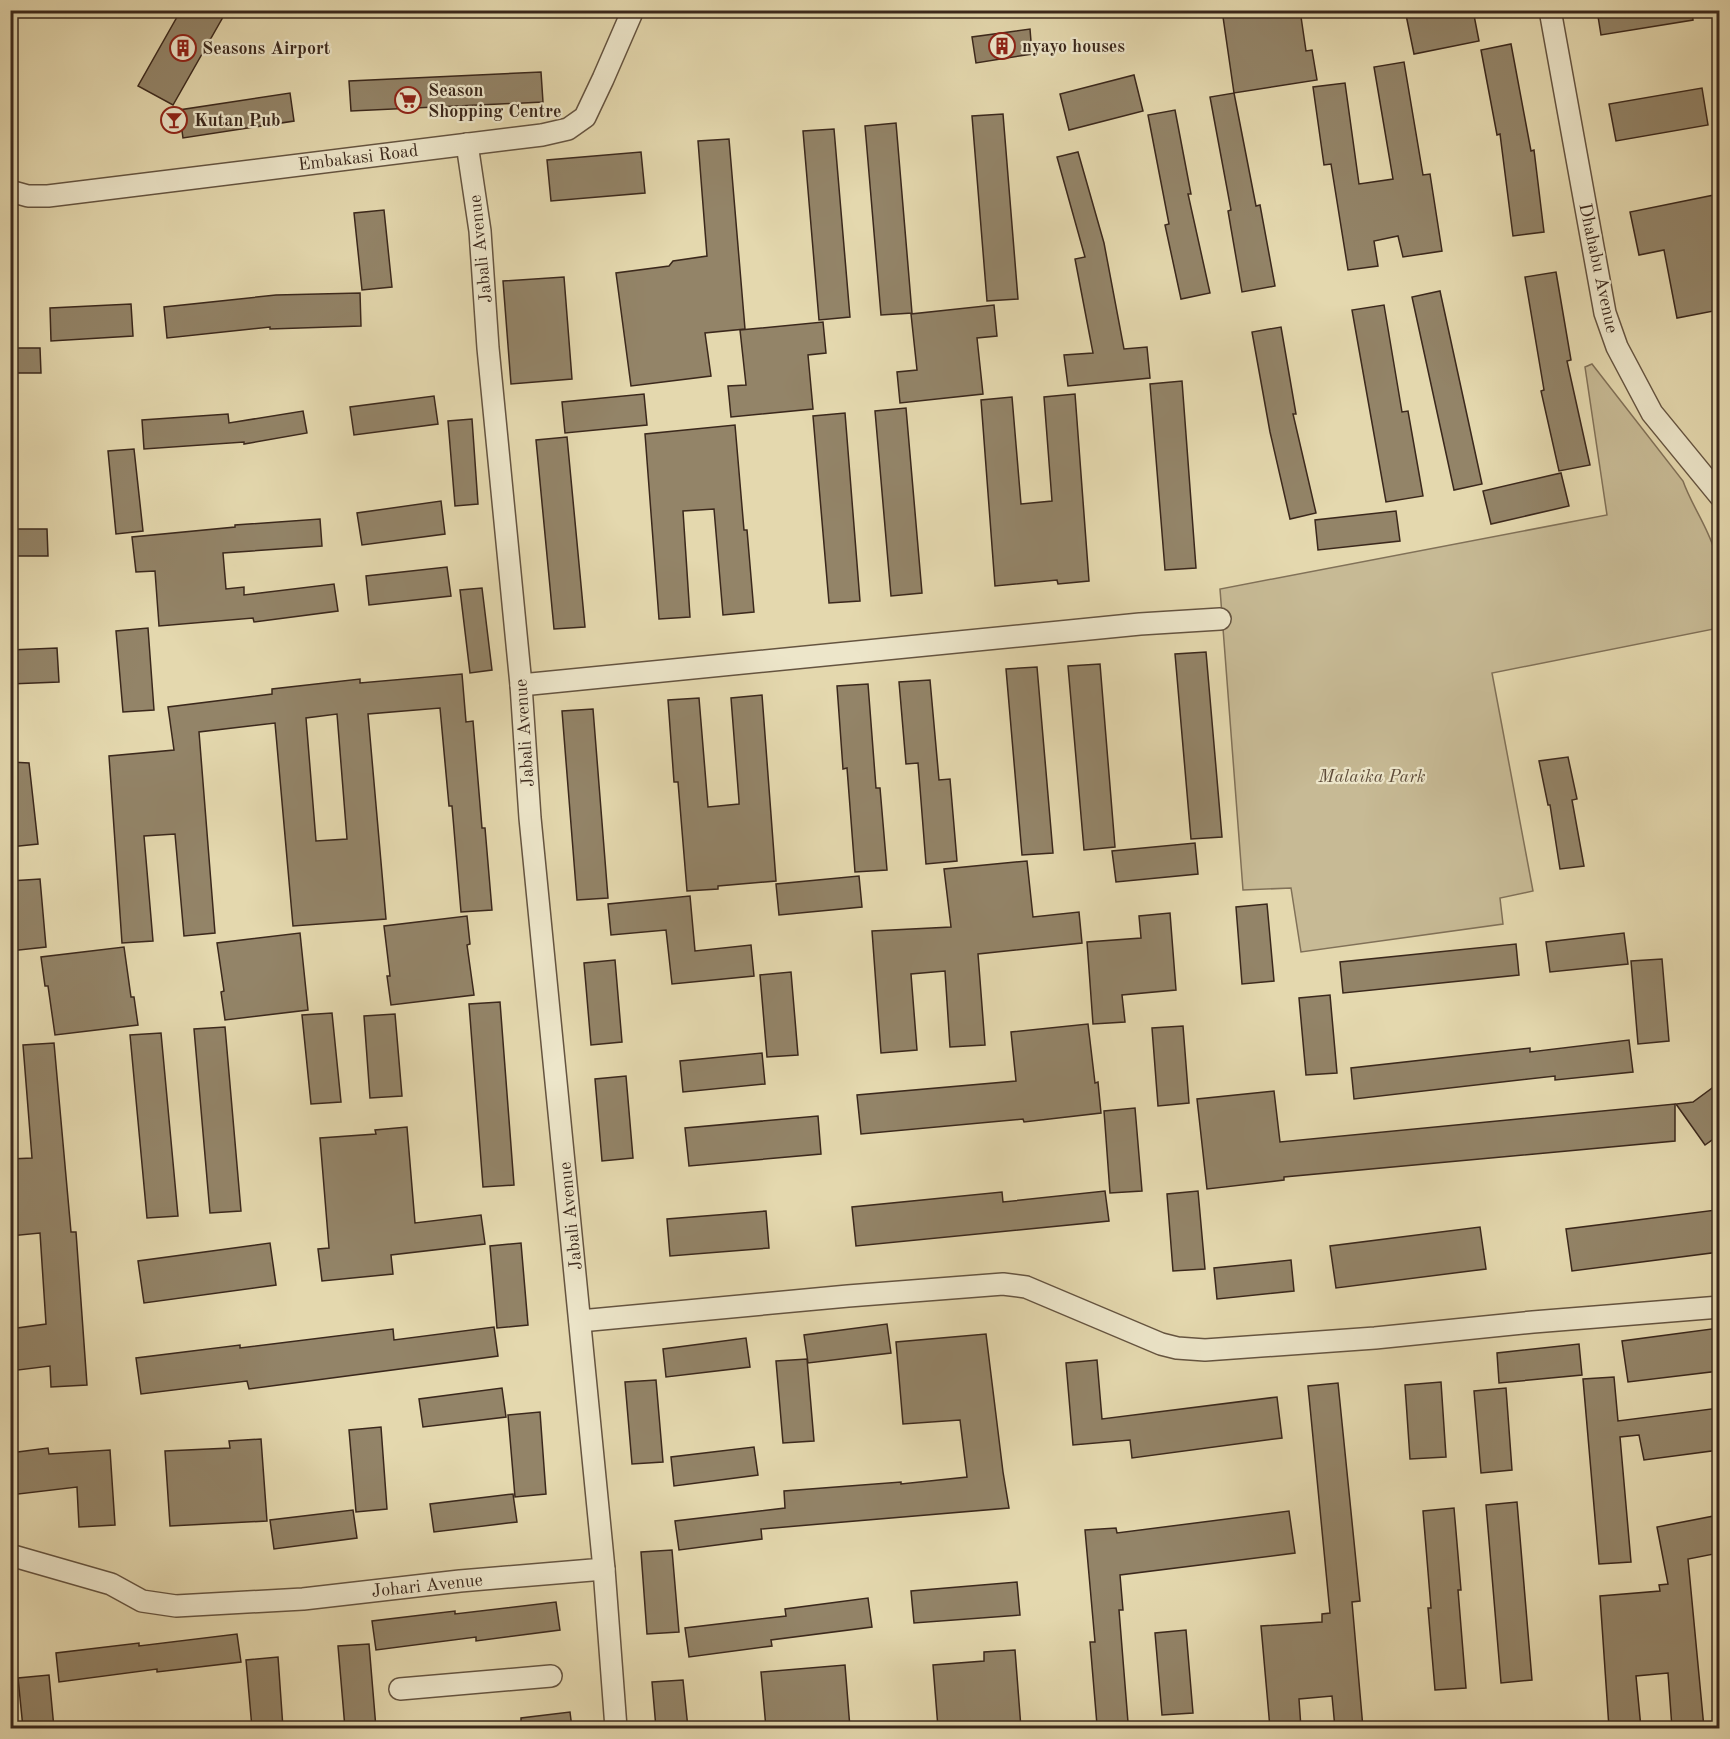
<svg xmlns="http://www.w3.org/2000/svg" width="1730" height="1739" viewBox="0 0 1730 1739" font-family="'Old Standard TT',serif">
	<rect width="100%" height="100%" fill="#e4d8ae"/>
	<filter id="stains"><feTurbulence type="fractalNoise" baseFrequency=".00333" numOctaves="4"/><feColorMatrix values="0 0 0 0 .2 0 0 0 0 .09 0 0 0 0 .02 0 0 0 .5 -.17"/></filter>
	<radialGradient id="worn" r=".72"><stop offset=".6" stop-color="#630" stop-opacity="0"/><stop offset="1" stop-color="#630" stop-opacity=".3"/></radialGradient>
	<!-- green -->
	<path fill="#c7ba95" stroke="#817158" stroke-width="1.5" d="M1592 364 1683 481C1691 504 1707 526 1714 549 1722 575 1719 601 1719 628L1492 673 1533 891 1500 898 1503 924 1301 952 1291 888 1243 890 1220 589 1607 515 1585 367Z"/>
	<!-- building -->
	<g fill="#938468" stroke="#3b281c" stroke-width="1.5" fill-rule="evenodd">
		<path d="M181 10H227L173 105 138 86Z"/>
		<path d="M1222 10H1300L1306 51 1312 50 1317 80 1234 93Z"/>
		<path d="M1405 10H1473L1479 41 1414 54Z"/>
		<path d="M1597 10H1692L1693 20 1601 35Z"/>
		<path d="M1030 29 1032 54 976 63 972 37Z"/>
		<path d="M1511 44 1531 151 1534 150 1544 232 1513 236 1500 134 1497 135 1481 50Z"/>
		<path d="M1404 62 1423 175 1430 174 1442 251 1403 257 1398 236 1374 241 1378 266 1348 270 1331 164 1324 165 1313 87 1345 83 1359 184 1393 179 1374 67Z"/>
		<path d="M541 72 543 102 351 111 349 81Z"/>
		<path d="M1134 75 1143 111 1069 130 1060 94Z"/>
		<path d="M1702 88 1708 125 1616 141 1609 104Z"/>
		<path d="M290 93 294 121 183 138 179 110Z"/>
		<path d="M1234 93 1256 206 1260 205 1275 286 1242 292 1228 211 1231 210 1210 97Z"/>
		<path d="M1175 110 1191 194H1188L1210 293 1181 299 1165 225 1169 224 1148 115Z"/>
		<path d="M1003 114 1018 299 987 301 972 116Z"/>
		<path d="M896 123 912 313 881 315 865 126Z"/>
		<path d="M834 129 850 317 819 320 803 131Z"/>
		<path d="M729 139 745 329 705 333 711 376 631 386 616 273 669 266 673 261 707 256 698 141Z"/>
		<path d="M641 152 645 193 551 201 547 160Z"/>
		<path d="M1078 152 1104 243 1124 349 1147 347 1150 378 1068 386 1064 355 1093 353 1075 259 1085 257 1057 157Z"/>
		<path d="M1719 194V310L1677 318 1664 250 1639 255 1630 212Z"/>
		<path d="M384 210 392 287 362 290 354 213Z"/>
		<path d="M1556 272 1571 360 1567 361 1590 465 1559 471 1541 391 1544 390 1525 277Z"/>
		<path d="M564 277 572 379 511 384 503 281Z"/>
		<path d="M1440 291 1482 484 1454 490 1412 297Z"/>
		<path d="M360 293 361 326 270 329V327L167 338 164 307 276 295Z"/>
		<path d="M131 304 133 336 51 341 50 308Z"/>
		<path d="M994 305 997 336 977 338 983 394 900 403 897 372 917 370 911 314Z"/>
		<path d="M1384 305 1402 412 1408 411 1423 496 1386 502 1352 310Z"/>
		<path d="M823 322 826 353 808 355 813 409 731 417 728 386 746 385 740 330Z"/>
		<path d="M1281 327 1296 414H1293L1316 513 1290 519 1270 432 1252 332Z"/>
		<path d="M10 348H40L41 373H10Z"/>
		<path d="M1182 381 1196 568 1165 570 1150 384Z"/>
		<path d="M644 394 647 425 565 433 562 402Z"/>
		<path d="M1075 394 1089 581 1058 584 1057 580 995 586 981 400 1012 397 1021 504 1052 501 1044 397Z"/>
		<path d="M434 396 438 424 354 435 350 407Z"/>
		<path d="M906 408 922 593 891 596 875 411Z"/>
		<path d="M303 411 307 433 244 444V442L144 449 142 420 228 414 229 423Z"/>
		<path d="M845 413 860 601 829 603 813 416Z"/>
		<path d="M472 419 478 504 455 506 448 421Z"/>
		<path d="M735 425 744 530H747L754 612 723 615 714 509 683 511 690 617 659 619 645 434Z"/>
		<path d="M567 437 585 627 554 629 536 440Z"/>
		<path d="M134 449 143 531 116 534 108 451Z"/>
		<path d="M1561 473 1569 506 1491 524 1483 491Z"/>
		<path d="M441 501 445 534 362 545 357 513Z"/>
		<path d="M1396 511 1400 541 1318 550 1315 520Z"/>
		<path d="M320 519 322 546 223 553 226 589 244 587V595L334 584 338 611 254 622 253 618 159 626 155 571 136 572 132 537 235 527V525Z"/>
		<path d="M10 529H47L48 556H10Z"/>
		<path d="M447 567 451 596 369 605 366 576Z"/>
		<path d="M482 588 492 670 470 673 460 590Z"/>
		<path d="M148 628 154 710 123 712 116 631Z"/>
		<path d="M57 648 59 682 10 684V650Z"/>
		<path d="M1206 652 1222 837 1191 839 1175 654Z"/>
		<path d="M1100 664 1115 847 1084 850 1068 666Z"/>
		<path d="M1037 667 1053 853 1022 855 1006 669Z"/>
		<path d="M462 674 466 722 473 721 482 828H485L492 910 461 912 452 806H449L440 708 368 714 386 919 293 926 275 723 199 732 215 933 184 936 175 834 144 836 153 941 122 943 109 756 174 750 168 707 272 694V689L360 679V683ZM337 714 347 839 316 841 306 718Z"/>
		<path d="M930 680 939 780 950 779 957 861 926 864 918 763 906 764 899 682Z"/>
		<path d="M868 684 876 788H880L887 870 855 872 847 768 843 769 837 686Z"/>
		<path d="M762 695 776 881 718 886V889L687 891 678 782H674L668 700 699 698 708 807 739 804V801L731 698Z"/>
		<path d="M593 709 608 898 577 900 562 711Z"/>
		<path d="M1568 757 1577 799 1572 800 1584 866 1560 869 1550 805H1548L1539 761Z"/>
		<path d="M10 762 29 763 38 844 10 847Z"/>
		<path d="M1195 843 1198 874 1116 882 1112 851Z"/>
		<path d="M1027 861 1033 917 1079 912 1082 943 978 954 985 1045 950 1047 945 971 911 974 917 1050 881 1053 872 931 951 927 944 869Z"/>
		<path d="M859 876 862 907 779 915 776 884Z"/>
		<path d="M40 879 46 947 10 951V881Z"/>
		<path d="M690 896 695 951 751 945 754 976 672 984 666 930 611 935 608 904Z"/>
		<path d="M1267 904 1274 981 1242 984 1236 907Z"/>
		<path d="M1170 913 1176 990 1122 995 1125 1022 1093 1024 1087 942 1141 938 1139 916Z"/>
		<path d="M467 916 470 944 467 945 474 995 391 1005 387 976H390L384 926Z"/>
		<path d="M300 933 308 1010 225 1020 221 992 224 991 217 943Z"/>
		<path d="M1624 933 1628 964 1550 972 1546 942Z"/>
		<path d="M1516 944 1519 975 1343 993 1340 962Z"/>
		<path d="M124 947 131 997H134L138 1025 55 1035 48 986H45L41 957Z"/>
		<path d="M1662 959 1669 1041 1638 1044 1631 961Z"/>
		<path d="M615 960 622 1042 591 1045 584 963Z"/>
		<path d="M791 972 798 1055 767 1057 760 975Z"/>
		<path d="M1330 995 1337 1073 1306 1075 1299 998Z"/>
		<path d="M500 1002 514 1185 483 1187 469 1004Z"/>
		<path d="M332 1013 341 1102 311 1104 302 1015Z"/>
		<path d="M395 1014 402 1096 370 1098 364 1016Z"/>
		<path d="M1088 1024 1095 1083 1098 1082 1101 1113 1024 1122 1023 1119 861 1134 857 1095 1016 1081 1011 1032Z"/>
		<path d="M1183 1026 1189 1103 1158 1106 1152 1028Z"/>
		<path d="M225 1027 241 1211 210 1213 194 1029Z"/>
		<path d="M161 1033 178 1216 147 1218 130 1035Z"/>
		<path d="M1629 1040 1633 1072 1555 1080V1076L1354 1099 1351 1068 1530 1048V1052Z"/>
		<path d="M54 1043 71 1232H76L87 1385 51 1387 50 1366 10 1371V1329L46 1324 40 1233 10 1236V1159L32 1158 23 1045Z"/>
		<path d="M762 1053 765 1084 683 1092 680 1061Z"/>
		<path d="M626 1076 633 1158 602 1161 595 1079Z"/>
		<path d="M1719 1083V1135L1705 1145 1676 1104 1693 1102Z"/>
		<path d="M1274 1091 1280 1142 1675 1104V1141L1284 1177V1180L1207 1189 1197 1099Z"/>
		<path d="M1135 1108 1142 1191 1110 1193 1104 1111Z"/>
		<path d="M818 1116 821 1154 689 1166 685 1128Z"/>
		<path d="M407 1127 415 1223 481 1215 485 1244 391 1255 393 1274 322 1281 318 1249 329 1248 320 1138 376 1134 375 1130Z"/>
		<path d="M1105 1191 1109 1221 856 1246 852 1207 1002 1192 1003 1202Z"/>
		<path d="M1198 1191 1205 1269 1173 1271 1167 1194Z"/>
		<path d="M1716 1210 1719 1252 1572 1271 1566 1229Z"/>
		<path d="M766 1211 769 1248 670 1256 667 1219Z"/>
		<path d="M1480 1227 1486 1269 1336 1288 1330 1246Z"/>
		<path d="M270 1243 276 1285 144 1303 138 1261Z"/>
		<path d="M521 1243 528 1325 497 1328 490 1246Z"/>
		<path d="M1291 1260 1294 1291 1217 1299 1214 1268Z"/>
		<path d="M887 1324 891 1353 808 1363 804 1335Z"/>
		<path d="M494 1327 498 1356 249 1389 247 1381 141 1394 136 1358 240 1345V1348L393 1329 394 1340Z"/>
		<path d="M1719 1328V1371L1628 1382 1622 1341Z"/>
		<path d="M986 1334 1003 1472 1009 1508 761 1529 762 1539 679 1550 675 1521 785 1508 784 1491 901 1482V1484L967 1477 960 1420 903 1424 896 1342Z"/>
		<path d="M746 1338 750 1367 666 1377 663 1349Z"/>
		<path d="M1579 1344 1582 1375 1499 1383 1497 1353Z"/>
		<path d="M807 1359 814 1441 783 1443 776 1361Z"/>
		<path d="M1097 1360 1102 1419 1277 1397 1282 1438 1132 1458 1130 1440 1073 1445 1066 1363Z"/>
		<path d="M1614 1377 1618 1421 1719 1408V1450L1644 1460 1639 1435 1620 1437 1631 1562 1599 1564 1583 1379Z"/>
		<path d="M656 1380 663 1462 632 1464 625 1382Z"/>
		<path d="M1441 1382 1446 1457 1410 1459 1405 1385Z"/>
		<path d="M1338 1383 1360 1601 1352 1602 1363 1728H1335L1332 1696 1299 1699 1301 1728H1270L1261 1626 1322 1622V1614L1330 1613 1308 1386Z"/>
		<path d="M502 1388 506 1417 423 1427 419 1399Z"/>
		<path d="M1506 1388 1512 1470 1481 1473 1474 1391Z"/>
		<path d="M540 1412 546 1494 515 1497 508 1415Z"/>
		<path d="M381 1427 387 1509 356 1512 349 1430Z"/>
		<path d="M261 1439 267 1521 170 1526 165 1451 230 1448 229 1441Z"/>
		<path d="M754 1447 758 1475 674 1486 671 1457Z"/>
		<path d="M48 1448 49 1454 110 1450 115 1525 79 1527 77 1487 10 1495V1453Z"/>
		<path d="M513 1494 517 1522 434 1532 430 1504Z"/>
		<path d="M1517 1502 1532 1680 1501 1683 1486 1505Z"/>
		<path d="M1454 1508 1461 1590H1458L1466 1688 1435 1690 1428 1608H1431L1423 1511Z"/>
		<path d="M353 1510 357 1538 274 1549 270 1520Z"/>
		<path d="M1289 1511 1295 1553 1120 1575 1123 1610H1119L1128 1722 1097 1725 1090 1642H1095L1085 1530 1116 1528 1117 1533Z"/>
		<path d="M1719 1515V1553L1688 1559 1704 1728H1672L1668 1673 1636 1676 1641 1728H1609L1600 1596 1660 1591 1659 1585 1668 1584 1657 1527Z"/>
		<path d="M672 1550 679 1632 647 1634 641 1552Z"/>
		<path d="M1017 1582 1020 1615 914 1623 911 1591Z"/>
		<path d="M868 1598 872 1627 771 1640 772 1646 689 1657 685 1628 786 1616 785 1609Z"/>
		<path d="M556 1602 560 1630 476 1641V1637L376 1650 372 1621 455 1611V1614Z"/>
		<path d="M1186 1630 1193 1713 1162 1715 1155 1633Z"/>
		<path d="M237 1634 241 1662 157 1672V1669L59 1682 56 1653 139 1643V1646Z"/>
		<path d="M369 1644 376 1728H345L338 1646Z"/>
		<path d="M1015 1650 1021 1728H938L933 1665 984 1661V1652Z"/>
		<path d="M278 1657 283 1728H252L246 1660Z"/>
		<path d="M845 1665 850 1728H766L761 1672Z"/>
		<path d="M49 1675 54 1728H23L18 1678Z"/>
		<path d="M683 1680 688 1728H656L652 1682Z"/>
		<path d="M570 1712 572 1728H521V1718Z"/>
	</g>
	<g fill="none" stroke-linecap="round" stroke-linejoin="round">
		<defs>
			<g id="minor">
				<path d="M1550 10 1605 313 1617 347 1652 413 1720 496"/>
				<path d="M10 191 28 196H48L542 135 568 129 585 117 603 79 633 10"/>
				<path d="M521 685 1140 624 1220 619"/>
				<path d="M580 1321 848 1296 1003 1284 1026 1287 1161 1344 1177 1348 1205 1350 1375 1338 1533 1322 1720 1307"/>
				<path d="M10 1555 111 1584 142 1601 176 1606 303 1599 460 1581 604 1569 530 818 521 685 488 348 480 231 467 144"/>
				<path d="M604 1569 616 1728"/>
				<path d="M400 1689 551 1676"/>
			</g>
		</defs>
		<!-- minor casing -->
		<use href="#minor" stroke="#655440" stroke-width="24"/>
		<!-- minor -->
		<use href="#minor" stroke="#ede6ca" stroke-width="21"/>
	</g>
	<!-- icons -->
	<defs>
		<symbol id="building-ring" viewBox="-11 -11 22 22"><circle r="9.5" fill="#ede6ca" stroke="#8f2418" stroke-width="1.5"/><path d="M-4-6H4V6H1V3H-1V6H-4ZM-2.5-4.3h1.7v1.8h-1.7ZM.8-4.3h1.7v1.8H.8ZM-2.5-1h1.7V.8h-1.7ZM.8-1h1.7V.8H.8Z" fill="#8f2418"/></symbol>
		<symbol id="supermarket-ring" viewBox="-11 -11 22 22"><circle r="9.5" fill="#ede6ca" stroke="#8f2418" stroke-width="1.5"/><path d="M-6-5.5h2.5l.6 2H6L4.5 2H-2.5L-4.4-4H-6ZM-1.5 3.2a1.3 1.3 0 1 0 .1 0ZM3 3.2a1.3 1.3 0 1 0 .1 0Z" fill="#8f2418"/></symbol>
		<symbol id="bar-ring" viewBox="-11 -11 22 22"><circle r="9.5" fill="#ede6ca" stroke="#8f2418" stroke-width="1.5"/><path d="M-6-5H6L.8 .8V4.5H3.5V6h-7V4.5H-.8V.8Z" fill="#8f2418"/></symbol>
	</defs>
	<g fill-rule="evenodd">
		<use href="#building-ring" x="987" y="31" width="30" height="30"/>
		<use href="#building-ring" x="168" y="33" width="30" height="30"/>
		<use href="#supermarket-ring" x="393" y="85" width="30" height="30"/>
		<use href="#bar-ring" x="159" y="105" width="30" height="30"/>
	</g>
	<g text-anchor="middle" stroke-width="4.5" stroke-linejoin="round" paint-order="stroke">
		<!-- poi labels -->
		<g font-size="18" font-weight="bold" fill="#3b281c" stroke="#ede6ca" text-anchor="start">
			<text x="1022" y="52">nyayo houses</text>
			<text x="202" y="54">Seasons Airport</text>
			<text x="428" y="96">Season<tspan x="428" dy="21">Shopping Centre</tspan></text>
			<text x="194" y="126">Kutan Pub</text>
		</g>
		<!-- street labels -->
		<g font-size="18" fill="#3b281c" stroke="#ede6ca">
			<text transform="translate(358 157) rotate(-7)" y="6">Embakasi Road</text>
			<text transform="translate(480 249) rotate(-96)" y="6">Jabali Avenue</text>
			<text transform="translate(1599 268) rotate(78)" y="6">Dhahabu Avenue</text>
			<text transform="translate(524 733) rotate(-94)" y="6">Jabali Avenue</text>
			<text transform="translate(570 1216) rotate(-96)" y="6">Jabali Avenue</text>
			<text transform="translate(427 1585) rotate(-6)" y="6">Johari Avenue</text>
		</g>
		<!-- park labels -->
		<g font-size="18" font-style="italic" fill="#5e4c3a" stroke="#ede6ca">
			<text x="1372" y="782">Malaika Park</text>
		</g>
	</g>
	<!-- margin -->
	<rect width="1730" height="1739" fill="none" stroke="#e4d8ae" stroke-width="36"/>
	<rect x="12" y="12" width="1706" height="1715" fill="none" stroke="#3b281c" stroke-width="3"/>
	<rect x="18" y="18" width="1694" height="1703" fill="none" stroke="#3b281c" stroke-width="1.5"/>
	<rect width="100%" height="100%" filter="url(#stains)"/>
	<rect width="100%" height="100%" fill="url(#worn)"/>
</svg>
